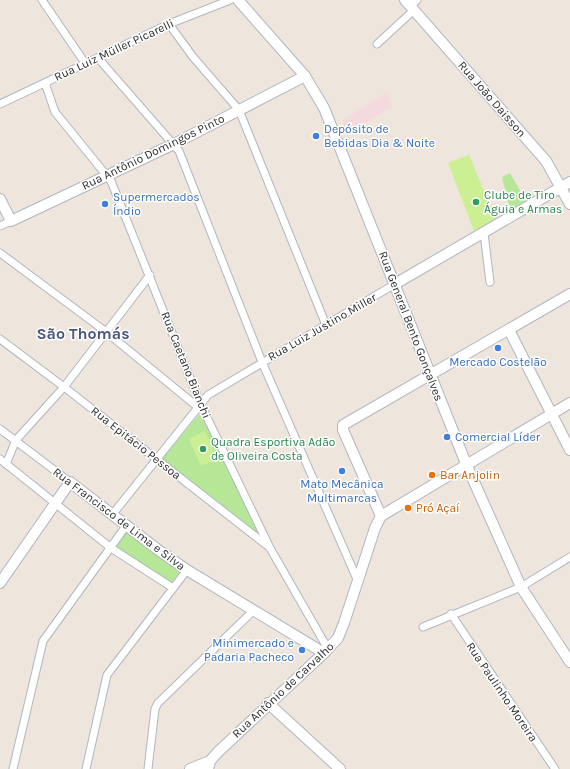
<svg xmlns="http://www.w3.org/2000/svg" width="570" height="769" viewBox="0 0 570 769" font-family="Karla,sans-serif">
	<rect width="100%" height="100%" fill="#eee6dd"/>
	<!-- medical -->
	<path fill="#f5dadd" d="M387 92 392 107 346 135 343 120Z"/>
	<!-- green -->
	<g fill="#b6e797">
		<path d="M510 173 526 201 510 210 502 177Z"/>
		<path d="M201 412 257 531 258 533 162 459Z"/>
		<path d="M127 531 181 570 171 584 115 548Z"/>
	</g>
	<!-- pitch -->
	<g fill="#ccef93">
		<path d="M469 155 496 219 474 231 448 163Z"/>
		<path d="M205 431 217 459 201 466 189 439Z"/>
	</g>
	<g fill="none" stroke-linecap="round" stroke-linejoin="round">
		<defs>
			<g id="street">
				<path d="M42 0 85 63"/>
				<path d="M411 6 417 0"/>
				<path d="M169 24 193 57 239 110 326 325"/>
				<path d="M377 44 414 10"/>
				<path d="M98 58 179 151 262 362 357 579"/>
				<path d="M45 83 55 112 111 181 201 405 270 548 328 649"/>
				<path d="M0 104 169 24 230 0"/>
				<path d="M0 226 11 221"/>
				<path d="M484 233 490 282"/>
				<path d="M0 253 105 331 199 408"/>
				<path d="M0 339 64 387 269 547"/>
				<path d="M0 429 70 482"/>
				<path d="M0 459 111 548 173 588"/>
				<path d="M6 464 16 440 64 387 150 275"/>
				<path d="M112 515 208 395 395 284"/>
				<path d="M451 614 555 769"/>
				<path d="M423 627 521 587 570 557"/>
				<path d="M13 769 43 641 126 526"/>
				<path d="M86 769 107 675 187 570"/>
				<path d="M148 769 155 709 158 703 254 610"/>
			</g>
			<g id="secondary">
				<path d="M238 0 305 76 324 108 467 466 521 587 570 662"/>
				<path d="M405 0 546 161 570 204"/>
				<path d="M0 199 11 221 174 144 305 76"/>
				<path d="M395 284 570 182"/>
				<path d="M509 330 570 450"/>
				<path d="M381 516 343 430V425L570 294"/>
				<path d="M0 583 70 482 157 549 187 570 324 653"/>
				<path d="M268 703 340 769"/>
				<path d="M190 769 210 761"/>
				<path d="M208 769 210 761 218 752 324 653 338 638 344 623 375 528 381 516 570 403"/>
			</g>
		</defs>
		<!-- street casing -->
		<use href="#street" stroke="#b1b5c0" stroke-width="9"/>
		<!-- secondary casing -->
		<use href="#secondary" stroke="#b1b5c0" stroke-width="12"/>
		<!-- street -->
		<use href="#street" stroke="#fff" stroke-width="7"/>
		<!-- secondary -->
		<use href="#secondary" stroke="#fff" stroke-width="10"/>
	</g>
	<!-- markers -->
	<g fill="#3f7fe0" stroke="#fff" stroke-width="1.5">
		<circle cx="316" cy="136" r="4"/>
		<circle cx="105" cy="204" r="4"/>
		<circle cx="498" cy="348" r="4"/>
		<circle cx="447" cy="437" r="4"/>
		<circle cx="342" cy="471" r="4"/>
		<circle cx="302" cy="650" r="4"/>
	</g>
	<g fill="#2e9e5b" stroke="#fff" stroke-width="1.5">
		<circle cx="476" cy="202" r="4"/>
		<circle cx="203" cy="449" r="4"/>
	</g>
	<g fill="#e8710a" stroke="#fff" stroke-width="1.5">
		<circle cx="432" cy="475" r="4"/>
		<circle cx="408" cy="508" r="4"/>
	</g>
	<g text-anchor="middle" stroke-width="3" stroke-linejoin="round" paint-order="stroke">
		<!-- street labels -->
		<g font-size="12" fill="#2c2c2c" stroke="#fff">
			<text transform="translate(114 50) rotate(-25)" y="4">Rua Luiz Müller Picarelli</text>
			<text transform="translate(492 99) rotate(49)" y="4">Rua João Daisson</text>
			<text transform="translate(153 152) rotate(-26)" y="4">Rua Antônio Domingos Pinto</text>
			<text transform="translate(411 326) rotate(69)" y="4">Rua General Bento Gonçalves</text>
			<text transform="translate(322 327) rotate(-30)" y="4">Rua Luiz Justino Miller</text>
			<text transform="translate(186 365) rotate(68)" y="4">Rua Caetano Bianchi</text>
			<text transform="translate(136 443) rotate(38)" y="4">Rua Epitácio Pessoa</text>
			<text transform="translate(119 519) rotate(37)" y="4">Rua Francisco de Lima e Silva</text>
			<text transform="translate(283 690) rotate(-43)" y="4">Rua Antônio de Carvalho</text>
			<text transform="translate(502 692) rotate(56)" y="4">Rua Paulinho Moreira</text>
		</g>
		<!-- shop labels -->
		<g font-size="12" fill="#366cbe" stroke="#fff" text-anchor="start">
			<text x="324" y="133">Depósito de<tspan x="324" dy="14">Bebidas Dia &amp; Noite</tspan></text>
			<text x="113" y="201">Supermercados<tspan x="113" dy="14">Índio</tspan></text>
			<text x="498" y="366" text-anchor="middle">Mercado Costelão</text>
			<text x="455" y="441">Comercial Líder</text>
			<text x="342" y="488" text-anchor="middle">Mato Mecânica<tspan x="342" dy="14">Multimarcas</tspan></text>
			<text x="294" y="647" text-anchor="end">Minimercado e<tspan x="294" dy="14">Padaria Pacheco</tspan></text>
		</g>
		<!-- leisure labels -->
		<g font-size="12" fill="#27864d" stroke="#fff" text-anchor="start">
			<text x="484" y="199">Clube de Tiro<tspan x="484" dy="14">Águia e Armas</tspan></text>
			<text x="211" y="446">Quadra Esportiva Adão<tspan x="211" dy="14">de Oliveira Costa</tspan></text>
		</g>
		<!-- food labels -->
		<g font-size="12" fill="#c56008" stroke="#fff" text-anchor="start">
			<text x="440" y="479">Bar Anjolin</text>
			<text x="416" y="512">Pró Açaí</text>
		</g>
		<!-- district labels -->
		<g font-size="16" font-weight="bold" fill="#49567f" stroke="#fff">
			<text x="83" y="339">São Thomás</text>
		</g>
	</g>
</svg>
